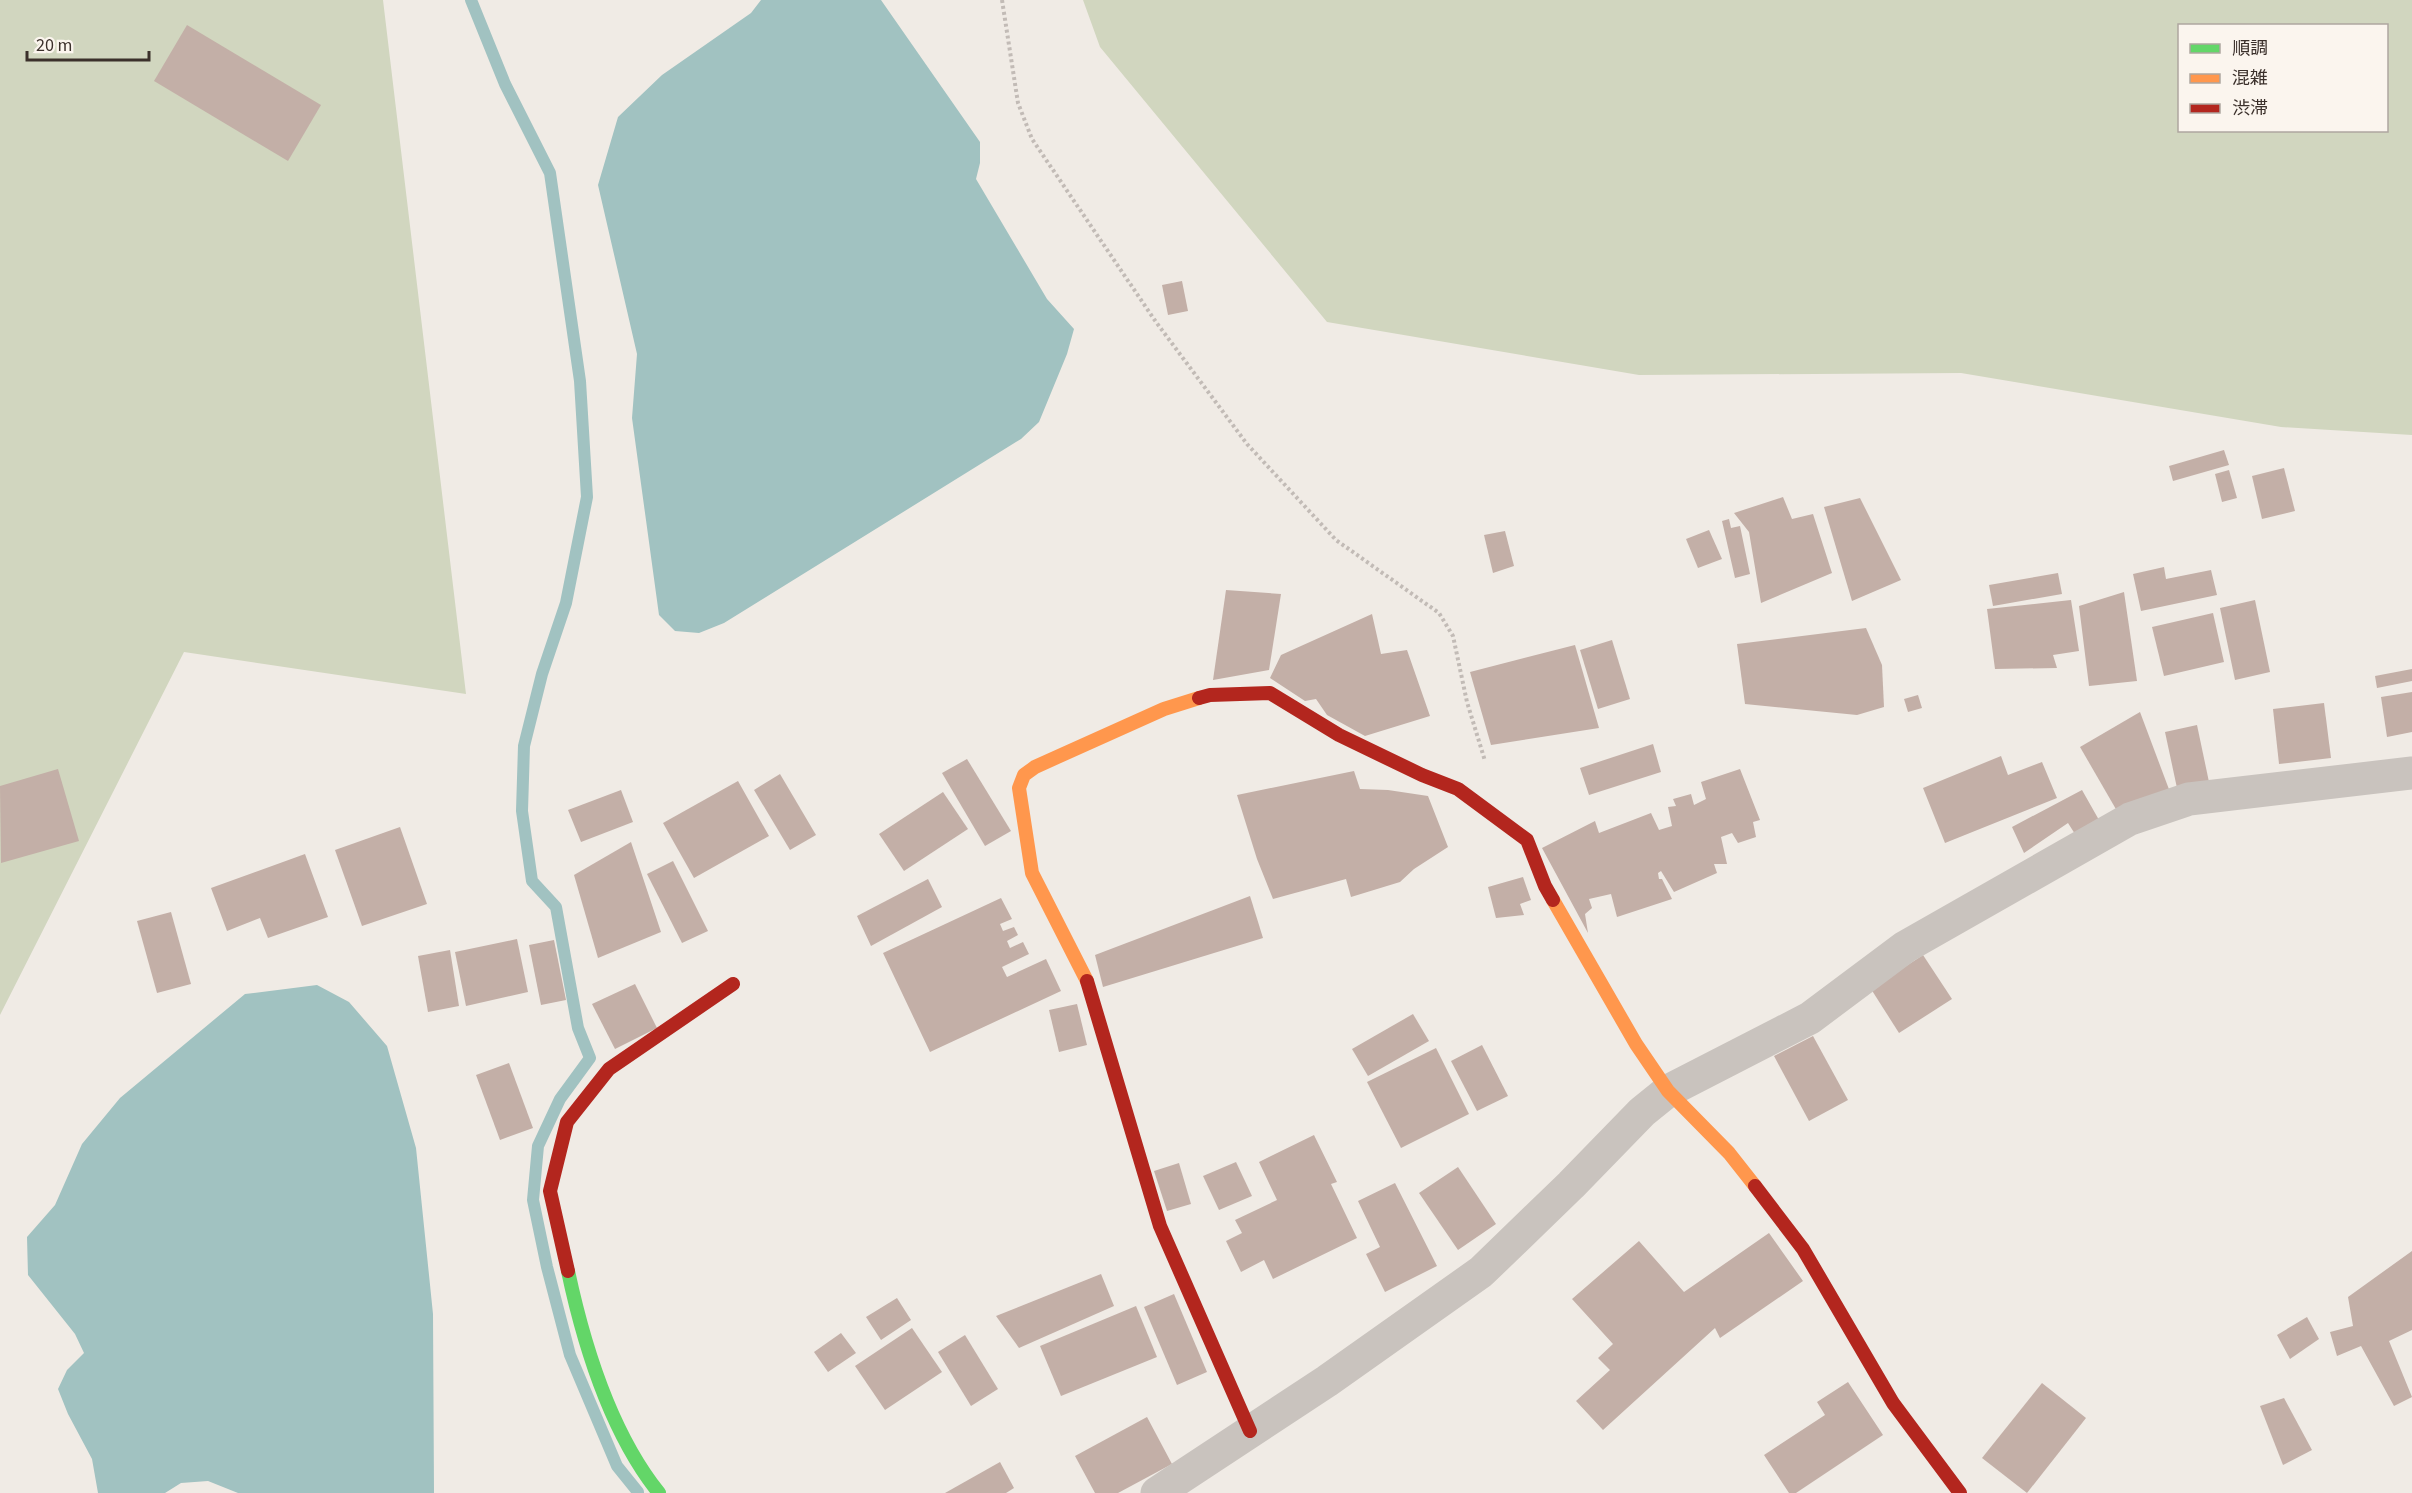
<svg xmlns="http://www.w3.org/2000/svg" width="2412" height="1493" viewBox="0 0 2412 1493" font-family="'Source Sans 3','Noto Sans JP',sans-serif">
	<rect width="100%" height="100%" fill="#f0ebe5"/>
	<!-- green -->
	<g fill="#d1d6bf" fill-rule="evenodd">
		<path d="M0 0H383L466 694 184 652 0 1015Z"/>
		<path d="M1083 0H2412V435L2281 427 1961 373 1639 375 1327 322 1100 47ZM2180 26H2386V130H2180Z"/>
	</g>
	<!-- water -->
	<g fill="#a1c2c1">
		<path d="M761 0H881L980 142V163L976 179 1047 299 1074 329 1067 354 1039 422 1021 439 724 623 699 633 675 631 659 615 632 418 637 354 598 185 618 117 662 75 751 13Z"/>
		<path d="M317 985 349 1002 387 1046 416 1148 433 1314 434 1493H238L208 1481 181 1483 165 1493H98L92 1459 68 1414 58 1389 67 1370 84 1353 75 1334 28 1275 27 1237 55 1205 82 1144 120 1098 245 994Z"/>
	</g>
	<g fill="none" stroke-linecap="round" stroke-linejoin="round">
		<!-- stream -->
		<path stroke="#a1c2c1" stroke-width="12" d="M471 0 505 84 550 173 580 381 587 497 566 603 542 674 524 746 522 811 532 881 556 907 578 1028 590 1058 560 1099 538 1146 533 1200 547 1267 570 1355 617 1466 638 1492"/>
	</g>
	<!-- building -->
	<g fill="#c3afa7">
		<path d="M187 25 321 105 288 161 154 81Z"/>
		<path d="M1182 281 1188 311 1168 315 1162 285Z"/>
		<path d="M2224 450 2229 465 2173 481 2169 466Z"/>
		<path d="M2284 468 2295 511 2262 519 2252 476Z"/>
		<path d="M2229 470 2237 498 2222 502 2215 474Z"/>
		<path d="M1783 497 1792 519 1813 514 1832 573 1761 603 1749 532 1734 513Z"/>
		<path d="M1860 498 1901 580 1852 601 1824 507Z"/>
		<path d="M1729 519 1731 528 1740 526 1750 574 1735 578 1722 521Z"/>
		<path d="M1709 530 1722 559 1698 568 1686 539Z"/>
		<path d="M1505 531 1514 566 1493 573 1484 535Z"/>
		<path d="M2164 567 2166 579 2211 570 2217 595 2141 611 2133 574Z"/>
		<path d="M2058 573 2062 594 1993 606 1989 585Z"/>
		<path d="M1226 590 1281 594 1269 670 1213 680Z"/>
		<path d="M2124 592 2137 681 2089 686 2079 606Z"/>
		<path d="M2071 600 2079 651 2053 655 2057 668 1995 669 1987 609Z"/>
		<path d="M2255 600 2270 672 2235 680 2220 608Z"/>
		<path d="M2213 613 2224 662 2164 676 2152 627Z"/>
		<path d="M1372 614 1381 654 1407 650 1430 716 1365 736 1327 715 1316 699 1305 701 1270 678 1281 655Z"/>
		<path d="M1866 628 1882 665 1884 707 1857 715 1745 704 1737 644Z"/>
		<path d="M1612 640 1630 699 1598 709 1580 650Z"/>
		<path d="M1575 645 1599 728 1491 745 1470 672Z"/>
		<path d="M2412 669V681L2377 688 2375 676Z"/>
		<path d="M2412 692V732L2387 737 2381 697Z"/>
		<path d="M1918 695 1922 708 1908 712 1904 699Z"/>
		<path d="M2324 703 2331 758 2279 764 2273 709Z"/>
		<path d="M2140 712 2170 792 2117 811 2080 747Z"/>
		<path d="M2197 725 2209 782 2177 788 2165 732Z"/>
		<path d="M1653 744 1661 772 1589 795 1580 768Z"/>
		<path d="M2001 756 2008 775 2042 762 2057 798 1945 843 1923 788Z"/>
		<path d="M967 759 1011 831 985 846 942 773Z"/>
		<path d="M58 769 79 841 1 863 0 786Z"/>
		<path d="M1740 769 1760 820 1753 822 1756 837 1738 843 1732 833 1721 837 1727 864H1714L1717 873 1674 892 1661 871 1658 873 1659 879H1662L1672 899 1617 917 1611 894 1589 899 1592 908 1585 914 1588 933 1542 848 1595 821 1599 833 1651 813 1659 830 1672 826 1668 807 1676 806 1673 799 1691 794 1694 805 1706 799 1701 782Z"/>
		<path d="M1354 771 1360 789 1388 790 1428 796 1448 847 1414 869 1400 882 1351 897 1346 879 1273 899 1257 859 1237 795Z"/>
		<path d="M780 774 816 835 790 850 754 790Z"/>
		<path d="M738 781 769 836 694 878 663 823Z"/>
		<path d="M621 790 633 822 581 842 568 810Z"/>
		<path d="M2082 790 2099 820 2075 834 2068 823 2024 853 2012 827Z"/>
		<path d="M943 792 968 829 904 871 879 834Z"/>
		<path d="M400 827 427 904 362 926 335 850Z"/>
		<path d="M631 842 661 932 598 958 574 875Z"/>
		<path d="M305 854 328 917 268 938 260 918 227 931 211 888Z"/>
		<path d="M673 861 708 931 682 943 647 874Z"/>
		<path d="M1523 877 1531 900 1520 904 1524 915 1496 918 1488 887Z"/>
		<path d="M928 879 942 907 871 946 857 916Z"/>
		<path d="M1250 896 1263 938 1103 987 1095 955Z"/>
		<path d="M1001 898 1012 919 1000 924 1003 931 1014 927 1018 935 1007 941 1010 948 1023 942 1029 954 1002 967 1007 977 1046 959 1061 991 930 1052 883 953Z"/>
		<path d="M171 912 191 984 157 993 137 921Z"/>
		<path d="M517 939 528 992 466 1006 455 952Z"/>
		<path d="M554 940 566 1000 541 1005 529 945Z"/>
		<path d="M450 950 459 1006 428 1012 418 956Z"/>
		<path d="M1923 955 1952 999 1899 1033 1871 989Z"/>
		<path d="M635 984 657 1028 615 1049 592 1004Z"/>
		<path d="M1077 1004 1087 1045 1059 1052 1049 1010Z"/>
		<path d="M1413 1014 1429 1041 1368 1076 1352 1049Z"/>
		<path d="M1813 1036 1848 1100 1809 1121 1774 1056Z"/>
		<path d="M1482 1045 1508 1096 1477 1111 1451 1061Z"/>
		<path d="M1436 1048 1469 1114 1401 1148 1367 1082Z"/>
		<path d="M509 1063 533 1128 500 1140 476 1075Z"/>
		<path d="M1314 1135 1337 1182 1331 1184 1357 1238 1273 1279 1264 1260 1241 1272 1226 1241 1242 1233 1235 1220 1277 1200 1259 1162Z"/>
		<path d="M1236 1162 1252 1196 1219 1210 1203 1176Z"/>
		<path d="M1179 1163 1191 1204 1167 1211 1154 1171Z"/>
		<path d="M1458 1167 1496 1224 1458 1250 1419 1193Z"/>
		<path d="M1395 1183 1437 1266 1385 1292 1366 1254 1380 1247 1358 1201Z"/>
		<path d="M1769 1233 1803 1281 1720 1338 1715 1328 1603 1430 1576 1401 1610 1370 1598 1358 1613 1344 1572 1299 1639 1241 1684 1292Z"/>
		<path d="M2412 1251V1330L2389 1341 2412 1397 2394 1406 2361 1346 2337 1356 2330 1332 2353 1326 2348 1297Z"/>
		<path d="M1101 1274 1114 1306 1019 1348 996 1316Z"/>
		<path d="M1174 1294 1207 1372 1177 1385 1144 1307Z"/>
		<path d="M897 1298 911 1320 881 1340 866 1317Z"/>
		<path d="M1136 1306 1157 1357 1061 1396 1040 1346Z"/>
		<path d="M2307 1317 2319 1339 2290 1359 2277 1335Z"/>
		<path d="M912 1328 942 1372 885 1410 855 1366Z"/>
		<path d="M841 1333 856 1353 828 1372 814 1352Z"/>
		<path d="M965 1335 998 1389 971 1406 938 1352Z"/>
		<path d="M1848 1382 1883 1435 1796 1493H1789L1764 1455 1825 1415 1817 1402Z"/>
		<path d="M2042 1383 2086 1418 2027 1493 1982 1458Z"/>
		<path d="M2284 1398 2312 1450 2283 1465 2260 1406Z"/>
		<path d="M1147 1417 1172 1464 1118 1493H1095L1075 1456Z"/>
		<path d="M1000 1462 1014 1488 1006 1493H945Z"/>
	</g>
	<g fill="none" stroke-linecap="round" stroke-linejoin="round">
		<!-- path -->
		<path stroke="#c2bbb6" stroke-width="4" stroke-dasharray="3 3" stroke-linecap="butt" d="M1002 0 1018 103 1032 139 1156 322 1247 444 1336 540 1439 613 1453 636 1467 702 1485 761"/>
		<!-- street -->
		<path stroke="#c9c3be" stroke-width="33" d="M1157 1493 1327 1381 1481 1272 1571 1185 1642 1112 1668 1091 1810 1018 1905 947 2130 819 2189 799 2412 773"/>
		<!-- fast -->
		<path stroke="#63d668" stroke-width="14" d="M568 1271C584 1346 610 1432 659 1493"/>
		<!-- slow -->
		<g stroke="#ff974d" stroke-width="14">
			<path d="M1553 900 1636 1044 1668 1091 1729 1153 1755 1186"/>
			<path d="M1087 981 1032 873 1019 788 1024 775 1035 767 1164 709 1199 698"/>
		</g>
		<!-- jam -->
		<g stroke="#b3261e" stroke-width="14">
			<path d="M1199 698 1210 695 1270 693 1339 735 1422 775 1458 789 1527 840 1545 886 1553 900"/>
			<path d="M1087 981 1160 1226 1250 1431"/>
			<path d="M1755 1186 1803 1249 1893 1403 1960 1493"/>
			<path d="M568 1271 550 1191 567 1122 609 1069 733 984"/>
		</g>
	</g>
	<!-- legend -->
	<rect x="2178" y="24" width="210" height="108" fill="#fbf5ee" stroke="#aea6a0" stroke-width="1.5"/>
	<rect x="2190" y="44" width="30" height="9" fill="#63d668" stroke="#aea6a0" stroke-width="1.5"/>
	<text x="2232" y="54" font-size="18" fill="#3b302b">順調</text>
	<rect x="2190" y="74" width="30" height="9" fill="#ff974d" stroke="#aea6a0" stroke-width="1.5"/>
	<text x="2232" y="84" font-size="18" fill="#3b302b">混雑</text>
	<rect x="2190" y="104" width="30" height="9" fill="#b3261e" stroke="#aea6a0" stroke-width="1.5"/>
	<text x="2232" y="114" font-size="18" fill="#3b302b">渋滞</text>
	<!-- scale -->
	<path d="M27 51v9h122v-9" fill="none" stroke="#3b302b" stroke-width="3"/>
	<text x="36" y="51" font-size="18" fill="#3b302b" stroke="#fbf5ee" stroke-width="4.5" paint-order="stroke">20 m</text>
</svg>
